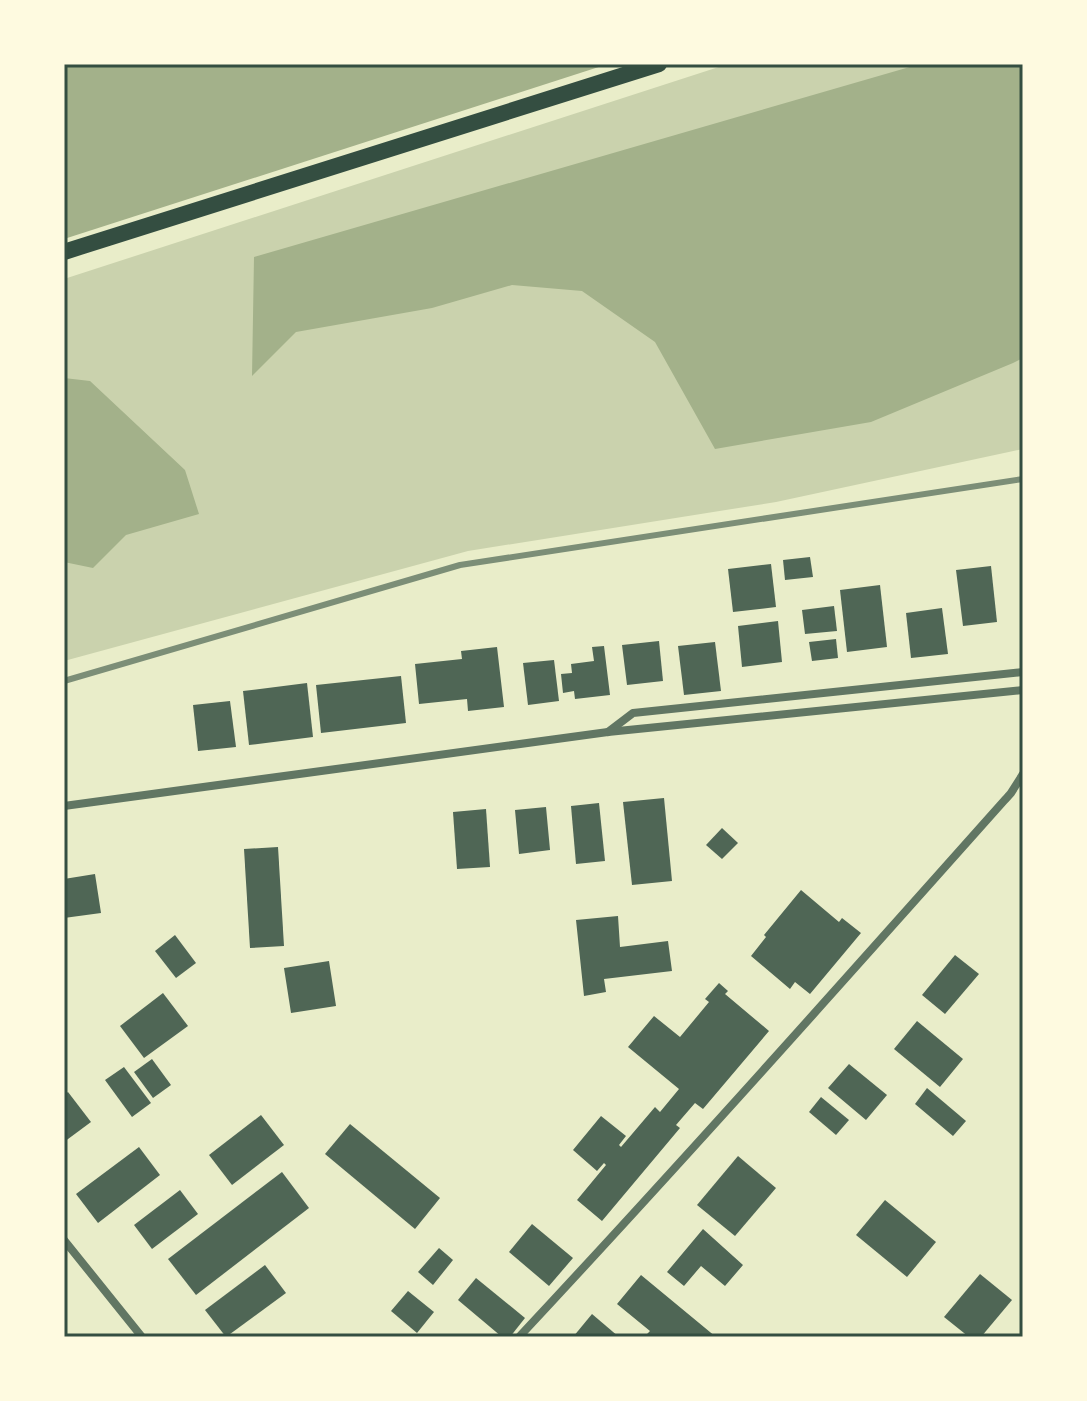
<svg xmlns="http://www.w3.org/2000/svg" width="1087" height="1401" viewBox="0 0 1087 1401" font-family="'Roboto Condensed',sans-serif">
	<rect width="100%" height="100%" fill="#e9edc9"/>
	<!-- green -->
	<path fill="#cad2ad" d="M728 64H1023V449L776 502 468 551 64 661V279Z"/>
	<!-- water -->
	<g fill="#a3b18a">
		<path d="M64 64H608L64 239Z"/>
		<path d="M920 64H1023V358L1013 363 871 422 715 449 655 342 582 291 512 285 432 308 296 332 252 376 254 257Z"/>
		<path d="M64 378 90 381 185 470 199 514 126 535 93 568 64 562Z"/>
	</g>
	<!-- building -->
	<g fill="#4f6655">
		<path d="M810 557 813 577 785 580 783 560Z"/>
		<path d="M771 564 776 607 733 612 728 569Z"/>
		<path d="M991 566 997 622 963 626 956 570Z"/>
		<path d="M880 585 887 647 847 652 840 590Z"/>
		<path d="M834 606 837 631 805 634 802 610Z"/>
		<path d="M942 608 948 654 911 658 906 613Z"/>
		<path d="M778 621 782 662 742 667 738 626Z"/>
		<path d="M836 639 838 658 812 661 809 642Z"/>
		<path d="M659 641 663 681 627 685 622 645Z"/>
		<path d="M715 642 721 691 684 695 678 646Z"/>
		<path d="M604 646 610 695 575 699 574 691 563 693 561 674 572 673 571 664 594 661 592 647Z"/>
		<path d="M497 647 504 707 468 711 467 699 419 704 415 664 462 659 461 651Z"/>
		<path d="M554 660 559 701 528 705 523 663Z"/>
		<path d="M401 676 406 723 321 733 316 685Z"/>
		<path d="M307 683 313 737 249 745 243 691Z"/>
		<path d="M230 701 236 747 198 751 193 705Z"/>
		<path d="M664 798 672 881 632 885 623 802Z"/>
		<path d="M599 803 605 861 576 864 571 806Z"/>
		<path d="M546 807 550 850 519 854 515 810Z"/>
		<path d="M486 809 490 867 457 869 453 812Z"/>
		<path d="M722 828 738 843 722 859 706 845Z"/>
		<path d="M278 847 284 946 250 948 244 849Z"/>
		<path d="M95 874 101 913 64 918V879Z"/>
		<path d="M801 890 839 922 842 918 861 933 810 994 795 982 790 989 751 956 766 937 764 935Z"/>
		<path d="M618 916 620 947 668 941 672 971 604 979 606 992 584 996 576 920Z"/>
		<path d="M175 935 196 963 176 978 155 951Z"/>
		<path d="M955 955 979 974 945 1014 922 995Z"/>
		<path d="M329 961 336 1006 291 1013 284 968Z"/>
		<path d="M719 983 728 991 725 994 769 1031 703 1109 695 1103 676 1125 680 1128 602 1221 577 1200 606 1165 604 1163 597 1171 573 1150 601 1116 626 1136 619 1145 621 1147 655 1107 660 1112 679 1089 628 1047 654 1016 680 1037 709 1002 705 999Z"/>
		<path d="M163 993 188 1026 144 1058 120 1026Z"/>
		<path d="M917 1021 963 1059 940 1087 894 1049Z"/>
		<path d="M152 1059 171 1085 153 1098 134 1072Z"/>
		<path d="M849 1064 887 1095 866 1120 828 1088Z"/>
		<path d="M124 1067 151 1103 132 1117 105 1080Z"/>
		<path d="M927 1088 966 1121 953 1136 915 1104Z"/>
		<path d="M68 1092 91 1122 64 1142V1095Z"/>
		<path d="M821 1097 849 1120 836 1135 809 1112Z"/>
		<path d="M261 1115 284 1145 232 1185 209 1155Z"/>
		<path d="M350 1124 440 1198 415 1229 325 1154Z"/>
		<path d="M139 1147 160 1175 98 1223 76 1194Z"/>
		<path d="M738 1156 776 1188 735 1236 697 1205Z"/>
		<path d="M282 1172 309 1208 196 1295 168 1259Z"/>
		<path d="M180 1190 198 1214 152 1249 134 1225Z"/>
		<path d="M885 1200 936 1242 907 1277 856 1235Z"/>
		<path d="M532 1224 573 1258 549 1286 509 1252Z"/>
		<path d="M703 1229 743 1265 725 1286 701 1266 684 1286 667 1272Z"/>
		<path d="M439 1248 453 1260 433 1285 418 1272Z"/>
		<path d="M265 1265 286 1293 226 1337 205 1310Z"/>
		<path d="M980 1274 1012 1300 981 1337H969L944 1317Z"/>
		<path d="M641 1275 716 1337H644L650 1331 617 1304Z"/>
		<path d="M476 1278 525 1318 510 1337H502L458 1300Z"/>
		<path d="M408 1291 434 1312 417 1333 391 1311Z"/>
		<path d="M592 1314 619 1337H573Z"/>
	</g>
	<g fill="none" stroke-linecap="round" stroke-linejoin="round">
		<!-- minor -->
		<g stroke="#617663" stroke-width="8">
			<path d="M608 732 633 713 1023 672"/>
			<path d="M64 806 608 732 1023 690"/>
			<path d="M64 1240 142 1337"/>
			<path d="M519 1337C686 1158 848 976 1011 793L1023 774"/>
		</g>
		<!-- secondary -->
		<path stroke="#344e41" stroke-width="16" d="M64 252 659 64"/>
		<!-- rail -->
		<path stroke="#7c8e77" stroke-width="6" d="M64 681 460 565 1023 479"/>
	</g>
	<!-- border -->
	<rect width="1087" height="1401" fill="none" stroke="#fefae0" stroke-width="132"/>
	<rect x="66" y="66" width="955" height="1269" fill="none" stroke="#344e41" stroke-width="3"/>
</svg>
